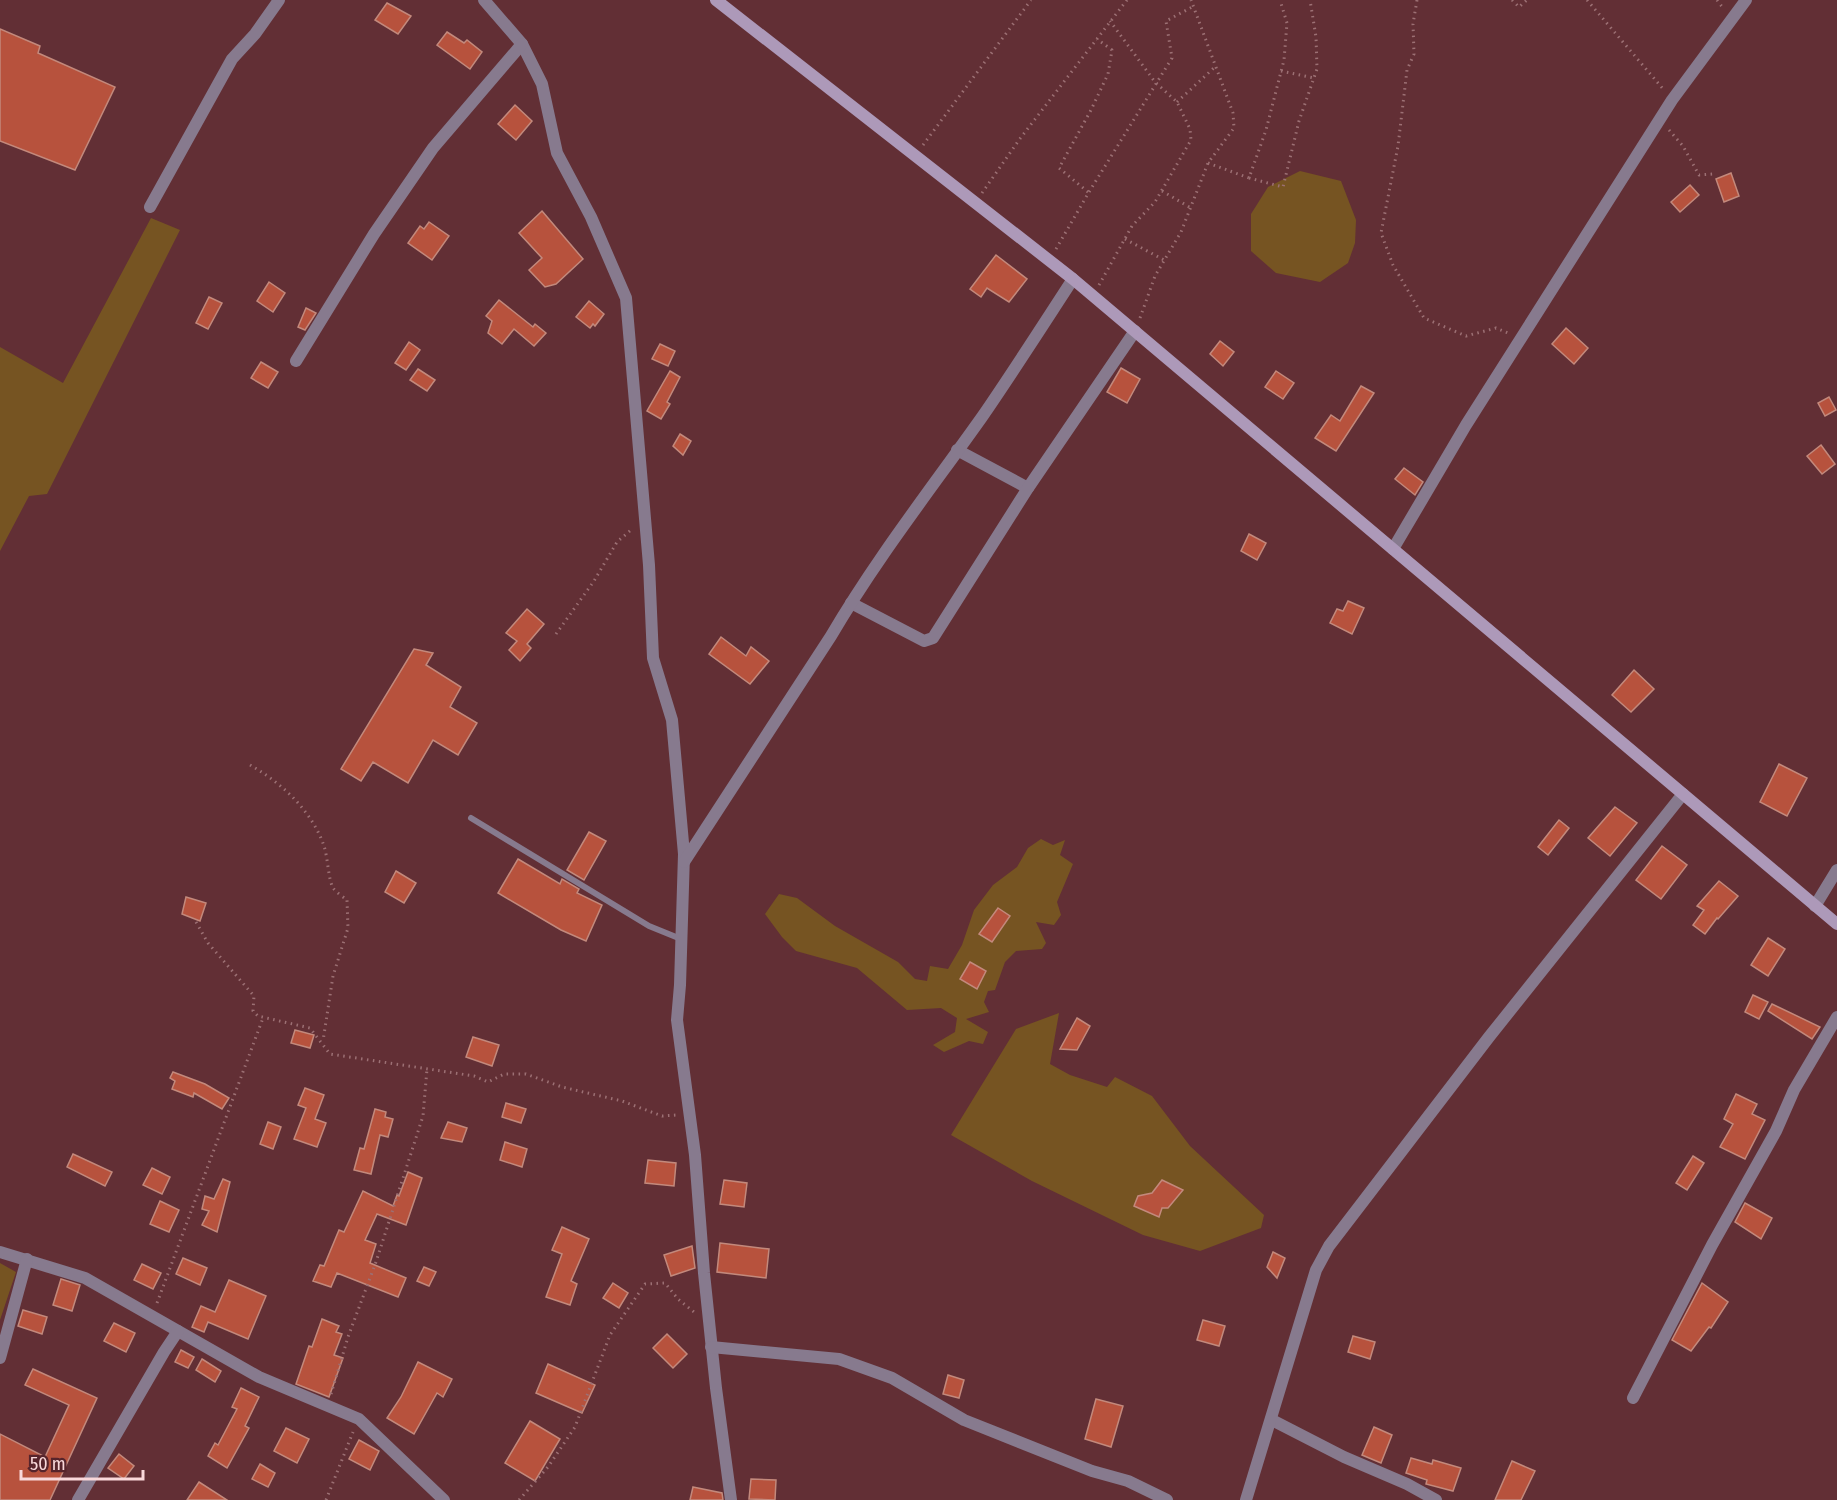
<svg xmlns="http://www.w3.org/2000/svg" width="1837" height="1500" viewBox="0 0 1837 1500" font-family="'Fira Sans Condensed',sans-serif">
	<rect width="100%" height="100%" fill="#622f35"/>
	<!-- green -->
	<g fill="#765422">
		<path d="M1300 171 1341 181 1356 220 1355 243 1348 263 1320 282 1276 273 1251 251V214L1268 187Z"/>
		<path d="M151 218 180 230 47 494 29 496 0 551V347L63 383Z"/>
		<path d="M1041 839 1053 845 1065 840 1060 855 1073 864 1057 902 1061 915 1054 925 1036 922 1046 943 1042 949 1016 951 1005 962 995 990 988 991 984 1002 989 1012 966 1019 988 1032 983 1044 969 1041 944 1052 933 1045 955 1032 957 1018 941 1008 907 1010 857 968 796 951 782 937 765 914 779 894 797 898 835 926 898 962 915 979 927 981 930 966 948 969 962 945 974 910 993 885 1017 867 1028 848Z"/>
		<path d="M1059 1013 1050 1064 1070 1075 1107 1087 1115 1077 1152 1096 1190 1146 1264 1215 1261 1228 1200 1251 1143 1235 1032 1181 951 1135 1016 1029Z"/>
		<path d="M0 1263 16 1272 0 1320Z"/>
	</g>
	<!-- building -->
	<g fill="#b7523d" stroke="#c3897c" stroke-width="1.5">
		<path d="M387 3 411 16 398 34 375 20Z"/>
		<path d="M0 29 40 46 38 53 115 87 75 170 0 141Z"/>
		<path d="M447 32 464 43 467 40 482 52 470 69 437 45Z"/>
		<path d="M515 105 532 121 516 140 498 124Z"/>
		<path d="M1731 173 1739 196 1724 202 1716 179Z"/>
		<path d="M1690 185 1699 195 1680 212 1671 202Z"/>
		<path d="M542 211 583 259 556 284 545 287 529 270 542 258 519 233Z"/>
		<path d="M429 222 449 236 432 260 408 243 420 226 424 229Z"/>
		<path d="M996 255 1027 279 1009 302 987 288 981 297 970 289Z"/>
		<path d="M269 282 285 293 273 312 257 301Z"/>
		<path d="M209 297 222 303 208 329 196 323Z"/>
		<path d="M499 300 533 327 535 324 546 333 534 346 514 329 502 344 488 333 492 321 486 316Z"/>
		<path d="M589 301 604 314 595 326 593 324 590 328 576 317Z"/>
		<path d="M306 308 316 313 305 330 298 327Z"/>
		<path d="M1566 328 1588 348 1574 364 1552 344Z"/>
		<path d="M1220 341 1234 352 1223 366 1210 354Z"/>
		<path d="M409 342 420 350 406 370 395 363Z"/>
		<path d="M660 344 675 351 668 366 652 359Z"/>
		<path d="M261 362 278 372 268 388 251 378Z"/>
		<path d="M1121 368 1140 379 1127 403 1107 392Z"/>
		<path d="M418 369 435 380 427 391 410 380Z"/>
		<path d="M670 371 680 377 667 402 670 404 661 419 647 411Z"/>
		<path d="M1276 371 1294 383 1283 399 1265 387Z"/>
		<path d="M1361 386 1374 393 1336 451 1315 438 1331 415 1340 421Z"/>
		<path d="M1829 397 1836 410 1825 416 1818 403Z"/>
		<path d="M680 434 691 441 683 455 673 446Z"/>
		<path d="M1821 445 1835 464 1822 474 1807 456Z"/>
		<path d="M1404 468 1423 482 1415 495 1395 479Z"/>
		<path d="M1249 534 1266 543 1257 560 1241 551Z"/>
		<path d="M1348 601 1364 608 1352 634 1330 623 1337 609 1343 611Z"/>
		<path d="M527 609 544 624 527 644 531 648 520 661 509 650 517 641 506 633Z"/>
		<path d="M721 637 746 656 751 647 769 661 750 684 709 654Z"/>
		<path d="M414 649 433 653 426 665 461 687 450 707 477 723 458 755 433 740 408 783 373 762 361 781 341 769Z"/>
		<path d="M1634 670 1654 689 1631 712 1612 695Z"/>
		<path d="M1779 764 1807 778 1787 816 1760 802Z"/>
		<path d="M1615 807 1637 823 1610 856 1588 838Z"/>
		<path d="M1559 820 1569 828 1548 855 1538 847Z"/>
		<path d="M589 832 606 841 584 880 567 870Z"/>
		<path d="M1662 846 1687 865 1661 899 1636 880Z"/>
		<path d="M518 859 560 884 562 879 579 889 577 893 602 905 586 941 561 930 498 893Z"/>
		<path d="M396 871 416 883 404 903 385 892Z"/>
		<path d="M1719 881 1738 896 1718 919 1717 918 1705 934 1693 925 1704 910 1697 906Z"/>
		<path d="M186 897 206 903 200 921 182 914Z"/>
		<path d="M998 908 1010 916 992 942 979 934Z"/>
		<path d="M1768 938 1785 949 1768 976 1751 965Z"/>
		<path d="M970 962 986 971 977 989 960 979Z"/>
		<path d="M1753 995 1768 1002 1759 1019 1745 1012Z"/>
		<path d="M1772 1004 1820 1027 1812 1039 1768 1011Z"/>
		<path d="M1077 1018 1090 1026 1077 1050 1060 1049Z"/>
		<path d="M295 1030 314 1035 310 1048 291 1043Z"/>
		<path d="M473 1037 499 1045 492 1066 466 1057Z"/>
		<path d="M173 1072 205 1084 229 1098 222 1109 194 1093 193 1097 172 1089 175 1081 170 1078Z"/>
		<path d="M305 1088 324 1095 315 1119 326 1123 317 1147 294 1139 306 1108 298 1105Z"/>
		<path d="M1736 1094 1757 1104 1752 1114 1765 1120 1745 1159 1720 1147 1733 1124 1724 1119Z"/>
		<path d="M506 1103 526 1109 521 1123 502 1117Z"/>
		<path d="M375 1109 386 1112 385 1117 393 1119 388 1137 380 1135 371 1174 354 1170 360 1148 364 1149Z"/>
		<path d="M268 1122 281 1127 273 1149 260 1144Z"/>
		<path d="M448 1122 467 1128 462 1142 441 1138Z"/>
		<path d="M505 1142 527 1149 522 1167 500 1160Z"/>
		<path d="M73 1154 112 1172 105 1186 67 1167Z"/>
		<path d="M1693 1156 1704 1163 1687 1190 1676 1183Z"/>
		<path d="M648 1160 676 1163 674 1186 645 1183Z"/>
		<path d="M152 1168 170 1177 162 1194 143 1185Z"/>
		<path d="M408 1172 422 1178 406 1225 377 1214 365 1240 376 1244 370 1263 406 1278 398 1297 337 1273 331 1287 313 1281 320 1265 324 1266 339 1230 344 1232 363 1191 393 1206 397 1195 399 1196Z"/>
		<path d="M223 1179 230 1182 217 1232 202 1225 209 1211 202 1209 205 1196 214 1199Z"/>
		<path d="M724 1180 747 1183 744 1207 720 1204Z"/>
		<path d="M1162 1180 1183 1190 1168 1208H1162L1159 1217 1134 1206 1138 1196 1152 1193Z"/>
		<path d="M160 1201 179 1210 169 1232 150 1224Z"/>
		<path d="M1745 1203 1772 1218 1761 1239 1735 1222Z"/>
		<path d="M562 1227 589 1239 571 1281 577 1284 570 1305 546 1297 562 1254 552 1250Z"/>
		<path d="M720 1243 769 1249 766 1278 717 1272Z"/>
		<path d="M692 1246 695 1268 671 1276 664 1255Z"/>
		<path d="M1273 1252 1285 1258 1277 1278 1267 1267Z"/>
		<path d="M183 1258 207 1268 200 1285 176 1274Z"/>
		<path d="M142 1264 161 1273 153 1289 134 1280Z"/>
		<path d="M424 1267 436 1272 429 1286 417 1281Z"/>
		<path d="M61 1279 80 1285 72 1311 53 1305Z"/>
		<path d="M229 1280 266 1296 248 1339 208 1322 204 1332 192 1327 201 1306 215 1312Z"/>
		<path d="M613 1283 628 1293 619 1308 603 1298Z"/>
		<path d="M1702 1283 1728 1302 1711 1328 1709 1327 1691 1351 1672 1340Z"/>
		<path d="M23 1310 47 1317 42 1334 18 1326Z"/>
		<path d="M322 1319 339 1326 336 1332 342 1334 334 1355 343 1358 329 1397 296 1384 309 1346 312 1347Z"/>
		<path d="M1203 1320 1225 1326 1219 1346 1197 1340Z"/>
		<path d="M114 1323 135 1333 126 1352 104 1341Z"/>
		<path d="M667 1334 687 1354 673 1368 653 1348Z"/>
		<path d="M1353 1336 1375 1342 1370 1359 1348 1352Z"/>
		<path d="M181 1350 194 1357 188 1368 175 1362Z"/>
		<path d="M202 1359 221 1371 215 1382 196 1370Z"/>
		<path d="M418 1362 452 1379 443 1397 437 1393 414 1434 387 1418 401 1397Z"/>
		<path d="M548 1364 595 1385 582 1413 536 1393Z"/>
		<path d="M33 1369 97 1398 50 1500H0V1434L45 1457 69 1405 25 1385Z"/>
		<path d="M948 1375 964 1380 959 1398 943 1394Z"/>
		<path d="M241 1388 259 1397 245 1426 249 1428 227 1468 208 1456 215 1443 218 1445 237 1409 232 1407Z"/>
		<path d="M1096 1399 1123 1406 1111 1447 1085 1439Z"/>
		<path d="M530 1421 560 1439 535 1481 505 1463Z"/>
		<path d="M1374 1427 1392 1435 1381 1463 1362 1455Z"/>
		<path d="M286 1428 309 1439 297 1463 274 1451Z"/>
		<path d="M359 1440 379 1451 370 1470 349 1459Z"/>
		<path d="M119 1454 134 1466 124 1479 108 1468Z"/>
		<path d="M1411 1458 1432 1464 1433 1460 1461 1468 1453 1491 1426 1484 1427 1480 1406 1473Z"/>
		<path d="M1512 1461 1535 1471 1521 1500H1495Z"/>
		<path d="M260 1464 275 1473 268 1487 252 1479Z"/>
		<path d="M751 1479 776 1480 775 1500 749 1499Z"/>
		<path d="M199 1482 227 1500H187Z"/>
		<path d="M693 1487 722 1493 723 1500H690Z"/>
	</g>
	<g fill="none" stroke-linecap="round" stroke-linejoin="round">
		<!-- path -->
		<g stroke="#9c7074" stroke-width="3" stroke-dasharray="1.5 4.5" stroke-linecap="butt">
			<path d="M1417 0 1413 24 1414 54 1407 70 1398 146 1381 233 1393 265 1424 318 1466 336 1496 328 1508 333"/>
			<path d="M1512 0 1519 7 1527 0"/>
			<path d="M1587 0 1664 90"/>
			<path d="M1717 0 1723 8"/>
			<path d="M1281 71 1314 78"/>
			<path d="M1177 102 1216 66"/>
			<path d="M1669 130 1683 146 1699 175 1713 174"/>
			<path d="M923 145 1031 0"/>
			<path d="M1208 163 1249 178 1266 130 1284 60 1287 23 1280 0"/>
			<path d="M1249 178 1283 187 1299 121 1317 69 1316 37 1310 0"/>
			<path d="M1162 191 1191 208"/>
			<path d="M1088 192 1059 168 1091 110 1108 74 1112 50 1097 39"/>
			<path d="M982 193 1019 140 1127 0"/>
			<path d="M1125 239 1164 260"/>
			<path d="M1056 249 1089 192 1172 58 1166 21 1194 6"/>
			<path d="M1099 285 1132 226 1155 202 1191 140 1190 129 1177 102 1155 82 1110 21"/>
			<path d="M1140 318 1155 276 1181 232 1208 163 1234 128 1233 113 1191 0"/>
			<path d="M556 634 594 581 617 542 631 530"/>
			<path d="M250 765C282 783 312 811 324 846 328 858 328 878 333 888 336 892 343 897 347 900L348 928 333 976 323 1041"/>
			<path d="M196 922 208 943 254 996 253 1011 258 1016 310 1028 330 1054 474 1076 488 1082 504 1074H526L562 1087 622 1101 662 1116 676 1115"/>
			<path d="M157 1303 263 1018"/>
			<path d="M331 1394 348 1337 376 1262 423 1116 427 1069"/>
			<path d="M326 1500 353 1432"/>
			<path d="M519 1500 548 1467 575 1427 610 1335 645 1284 665 1283 678 1299 694 1312"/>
		</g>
		<!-- lane -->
		<path stroke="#877a8e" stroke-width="6" d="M471 818 649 926 681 939"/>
		<!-- street -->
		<g stroke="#877a8e" stroke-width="12">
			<path d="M484 0 522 44 542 84 557 153 591 217 626 298 649 565 653 658 672 720 684 854 680 985 677 1020 695 1155 704 1273 716 1388 731 1500"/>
			<path d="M150 207 232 59 255 34 279 0"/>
			<path d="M296 361 374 234 433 148 522 44"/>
			<path d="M957 450 1028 488"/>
			<path d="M1393 549 1466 425 1672 100 1746 0"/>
			<path d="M851 603 924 641 933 638 1028 488 1135 331"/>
			<path d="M684 862 831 636C876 559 931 489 982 417 1013 372 1043 325 1073 279"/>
			<path d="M1815 906 1837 870"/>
			<path d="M0 1252 85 1278 259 1377 359 1419 444 1500"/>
			<path d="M711 1347 839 1359 892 1378 964 1420 1092 1471 1128 1481 1167 1500"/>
			<path d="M0 1358 27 1259"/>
			<path d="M1633 1398 1712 1245 1776 1131 1794 1090 1837 1017"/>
			<path d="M1272 1420 1344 1457 1407 1484 1436 1500"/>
			<path d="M78 1500 164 1352 178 1331"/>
			<path d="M1246 1500 1316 1270 1329 1246 1489 1037 1683 794"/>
		</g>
		<!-- secondary -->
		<path stroke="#ad99b9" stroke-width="12" d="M716 0 1073 279 1837 924"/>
	</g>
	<!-- scale -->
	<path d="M21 1470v9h122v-9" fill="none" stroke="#f9d8da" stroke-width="3"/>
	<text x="30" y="1470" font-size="18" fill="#f9d8da" stroke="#56242b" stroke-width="4.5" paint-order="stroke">50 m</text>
</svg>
